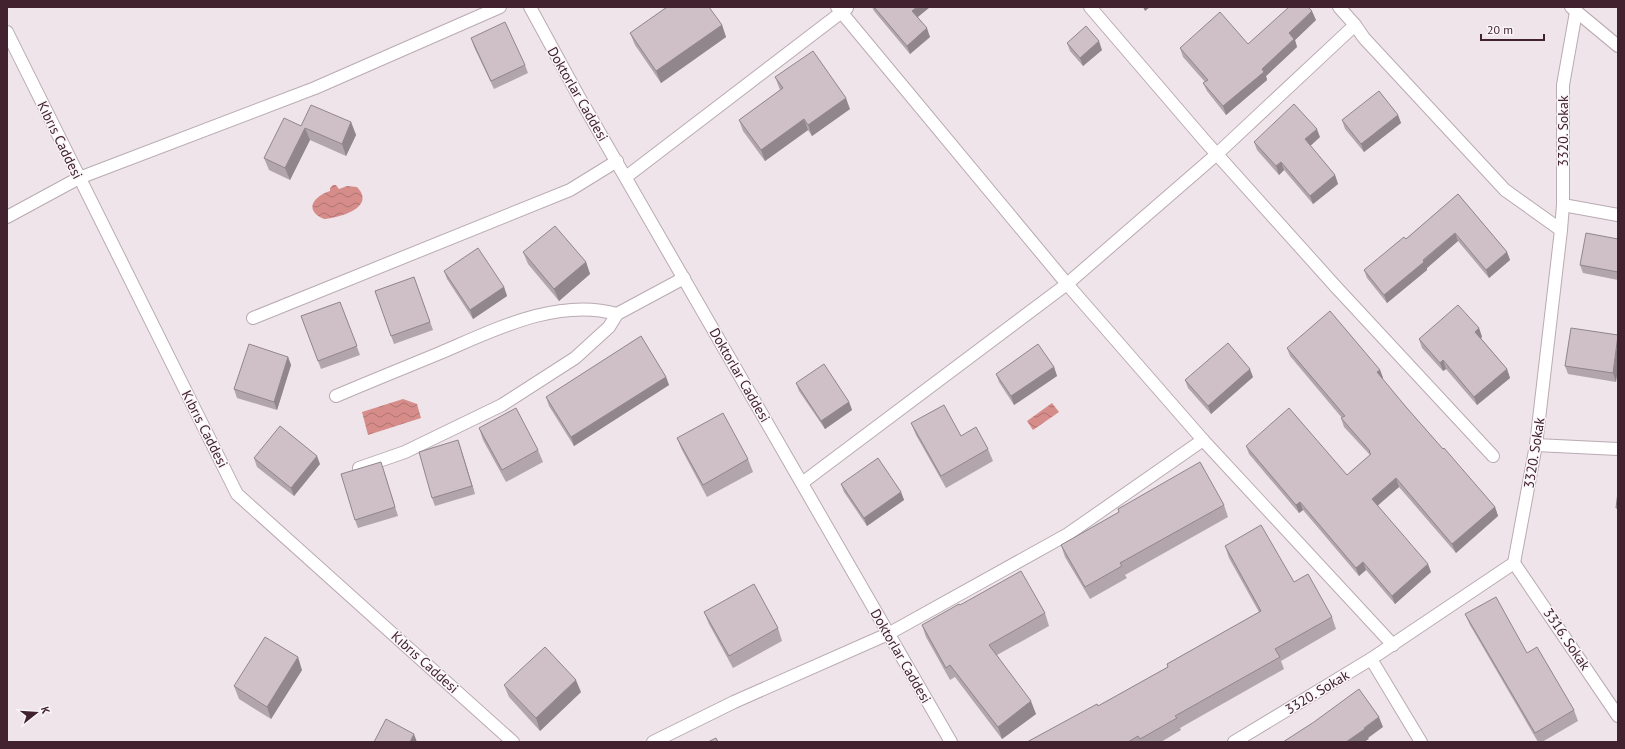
<svg xmlns="http://www.w3.org/2000/svg" width="1625" height="749" viewBox="0 0 1625 749" font-family="'PT Sans',sans-serif">
	<defs>
		<pattern id="water-waves" width="16" height="10" patternUnits="userSpaceOnUse"><rect width="16" height="10" fill="#d68d8a"/><path d="M0 5q4-4 8 0t8 0" fill="none" stroke="#af7371"/></pattern>
	</defs>
	<rect width="100%" height="100%" fill="#eee4ea"/>
	<!-- water -->
	<g fill="url(#water-waves)">
		<path d="M333 185H336L339 189 347 186 357 187C377 208 338 218 324 219 303 210 314 196 330 191V188Z"/>
		<path d="M403 399 417 404 421 418 368 435 362 412Z"/>
		<path d="M1052 403 1059 412 1033 430 1027 421Z"/>
	</g>
	<g fill="none" stroke-linecap="round" stroke-linejoin="round">
		<defs>
			<g id="minor">
				<path d="M530 7 579 97 951 742"/>
				<path d="M837 7 1067 284 1203 440 1393 645"/>
				<path d="M1090 7 1205 141 1336 287 1493 456"/>
				<path d="M1339 7 1355 25 1364 38 1505 190 1561 230"/>
				<path d="M1571 7 1618 46"/>
				<path d="M7 32 237 494 513 742"/>
				<path d="M626 177 847 8"/>
				<path d="M1563 205 1618 215"/>
				<path d="M7 217 79 178 315 88 500 7"/>
				<path d="M253 318 570 190 617 161"/>
				<path d="M336 396C371 381 406 367 440 353 494 330 558 297 617 314"/>
				<path d="M1536 445 1618 449"/>
				<path d="M359 468 405 452 502 405 575 358 609 327 617 314 684 278"/>
				<path d="M802 483 1067 284 1217 154 1355 25"/>
				<path d="M1514 563 1618 716"/>
				<path d="M1371 659 1421 742"/>
				<path d="M653 742 734 702 888 634 1068 534 1203 440"/>
				<path d="M1234 742 1371 659 1514 563 1536 445 1561 230 1563 205V85L1576 12"/>
			</g>
		</defs>
		<!-- minor casing -->
		<use href="#minor" stroke="#baaab2" stroke-width="14"/>
		<!-- minor -->
		<use href="#minor" stroke="#fff" stroke-width="12"/>
	</g>
	<!-- wall -->
	<g fill="#b2a5ac">
		<path d="M872 7H930L918 17 930 37 910 54 874 11Z"/>
		<path d="M1316 20 1295 40 1297 47 1266 76 1267 80 1226 115 1207 91 1203 83 1205 82 1183 57 1180 48 1248 44Z"/>
		<path d="M722 25 726 37 661 83 635 45 630 33Z"/>
		<path d="M471 38 525 65 528 73 494 89 474 47Z"/>
		<path d="M1067 43 1102 50 1083 66 1070 51Z"/>
		<path d="M775 77 850 109 812 136 808 130 765 161 743 131 739 120 780 90Z"/>
		<path d="M1398 115 1401 123 1364 152 1345 129 1342 120Z"/>
		<path d="M351 122 356 135 346 156 310 140 290 180 269 170 264 158 301 126Z"/>
		<path d="M1320 137 1310 146 1335 175 1338 184 1313 204 1284 170 1279 175 1257 150 1254 142Z"/>
		<path d="M1458 194 1507 252 1510 260 1489 278 1458 241 1427 268V270L1387 303 1367 278 1364 270 1406 239Z"/>
		<path d="M1618 239V280L1583 273 1580 265Z"/>
		<path d="M523 252 586 262 590 274 559 301 528 264Z"/>
		<path d="M444 271 504 287 507 296 473 319 447 279Z"/>
		<path d="M414 277 433 330 394 344 375 291Z"/>
		<path d="M340 302 360 355 321 369 301 316Z"/>
		<path d="M1479 328 1482 337 1481 338 1507 369 1510 378 1477 405 1446 369 1443 371 1422 348 1419 339Z"/>
		<path d="M1618 335V367L1616 382 1568 374 1565 366Z"/>
		<path d="M1287 348 1380 370 1383 378 1382 379 1406 407 1443 449 1495 507 1498 516 1456 553 1399 487 1377 505 1431 572 1395 604 1366 570 1359 576 1303 510 1299 513 1249 454 1246 446 1347 475 1370 455 1344 427 1341 418H1342L1290 356Z"/>
		<path d="M288 357 291 365 277 410 237 398 234 389Z"/>
		<path d="M1054 367 1057 376 1014 405 999 382 996 374Z"/>
		<path d="M666 377 669 385 574 446 549 406 546 397Z"/>
		<path d="M1253 377 1211 414 1188 388 1185 380Z"/>
		<path d="M796 383 849 402 852 410 825 429 799 391Z"/>
		<path d="M911 423 961 436 988 449 993 461 946 488 916 435Z"/>
		<path d="M479 428 538 450 543 462 506 482 483 440Z"/>
		<path d="M677 438 748 459 753 472 707 497 682 450Z"/>
		<path d="M458 440 475 494 435 506 432 498Z"/>
		<path d="M254 458 320 464 294 496 257 467Z"/>
		<path d="M384 471 398 516 358 528 355 520Z"/>
		<path d="M841 484 901 492 904 500 867 526 844 492Z"/>
		<path d="M1224 505 1228 517 1125 575 1127 578 1090 599 1065 557 1061 545 1119 512 1118 509Z"/>
		<path d="M1225 546 1294 582 1332 617 1336 629 1281 661 1284 669 1180 728 1181 730 1161 742H1027L1098 706 1168 667 1167 664 1259 612 1229 558Z"/>
		<path d="M960 605 1045 613 1049 626 997 655 1036 714 1002 739 955 677 950 680 926 637 922 625Z"/>
		<path d="M704 612 778 628 782 641 733 668 709 624Z"/>
		<path d="M1465 614 1527 653 1574 710 1578 721 1542 742H1538L1470 625Z"/>
		<path d="M302 670 271 719 239 699 234 686Z"/>
		<path d="M504 685 581 692 540 731 509 697Z"/>
	</g>
	<!-- shaded-wall -->
	<g fill="#91868c">
		<path d="M917 7H930L915 19 912 11Z"/>
		<path d="M1143 7H1150L1145 11Z"/>
		<path d="M1312 11 1316 20 1295 40 1297 47 1266 76 1267 80 1226 115 1223 106 1262 69 1289 33Z"/>
		<path d="M722 25 726 37 661 83 656 71Z"/>
		<path d="M927 28 930 37 910 54 907 46Z"/>
		<path d="M1099 41 1102 50 1083 66 1080 58Z"/>
		<path d="M846 98 850 109 812 136 808 125Z"/>
		<path d="M1398 115 1401 123 1364 152 1361 144Z"/>
		<path d="M804 119 808 130 765 161 761 150Z"/>
		<path d="M351 122 356 135 346 156 342 144Z"/>
		<path d="M305 128 310 140 290 180 285 168Z"/>
		<path d="M1317 129 1320 137 1308 148 1305 139Z"/>
		<path d="M1281 162 1284 170 1279 175 1276 166Z"/>
		<path d="M1335 175 1338 184 1313 204 1310 196Z"/>
		<path d="M1455 233 1458 241 1427 268V270L1387 303 1384 295Z"/>
		<path d="M1507 252 1510 260 1489 278 1486 270Z"/>
		<path d="M586 262 590 274 559 301 554 289Z"/>
		<path d="M504 287 507 296 473 319 470 310Z"/>
		<path d="M1479 328 1482 337 1478 340 1475 332Z"/>
		<path d="M1618 339V367L1616 382 1613 373Z"/>
		<path d="M288 357 291 365 277 410 274 402Z"/>
		<path d="M1443 360 1446 369 1443 371 1440 363Z"/>
		<path d="M1054 367 1057 376 1014 405 1011 396Z"/>
		<path d="M1250 369 1253 377 1211 414 1208 406Z"/>
		<path d="M1507 369 1510 378 1477 405 1474 397Z"/>
		<path d="M1380 370 1383 378 1380 381 1377 372Z"/>
		<path d="M666 377 669 385 574 446 571 437Z"/>
		<path d="M849 402 852 410 825 429 821 421Z"/>
		<path d="M458 440 461 449 475 494 472 486Z"/>
		<path d="M317 456 320 464 294 496 291 488Z"/>
		<path d="M1396 478 1399 487 1375 508 1372 499Z"/>
		<path d="M901 492 904 500 867 526 864 518Z"/>
		<path d="M1300 502 1303 510 1299 513 1296 505Z"/>
		<path d="M1495 507 1498 516 1456 553 1452 544Z"/>
		<path d="M1363 562 1366 570 1359 576 1356 568Z"/>
		<path d="M1428 564 1431 572 1395 604 1392 596Z"/>
		<path d="M298 657 302 670 271 719 267 707Z"/>
		<path d="M576 680 581 692 540 731 536 718Z"/>
		<path d="M1031 701 1036 714 1002 739 998 727Z"/>
		<path d="M1379 717 1383 727 1368 738 1369 739 1364 742H1346Z"/>
		<path d="M414 734 417 742H410Z"/>
	</g>
	<!-- building -->
	<g fill="#cfc0c8" stroke="#91868c">
		<path d="M667 7H709L722 25 656 71 630 33Z"/>
		<path d="M874 7H917L912 11 927 28 907 46Z"/>
		<path d="M1289 7H1308L1312 11 1289 33 1294 39 1262 69 1264 72 1223 106 1203 83 1208 80 1180 48 1220 12 1248 44Z"/>
		<path d="M505 22 525 65 491 81 471 38Z"/>
		<path d="M1086 26 1099 41 1080 58 1067 43Z"/>
		<path d="M813 51 846 98 808 125 804 119 761 150 739 120 783 88 775 77Z"/>
		<path d="M1379 91 1398 115 1361 144 1342 120Z"/>
		<path d="M1294 104 1317 129 1305 139 1335 175 1310 196 1281 162 1276 166 1254 142Z"/>
		<path d="M311 105 351 122 342 144 305 128 285 168 264 158 284 118 301 126Z"/>
		<path d="M1458 194 1507 252 1486 270 1455 233 1423 260 1424 262 1384 295 1364 270 1404 237 1406 239Z"/>
		<path d="M555 226 586 262 554 289 523 252Z"/>
		<path d="M1586 233 1618 239V272L1580 265Z"/>
		<path d="M478 248 504 287 470 310 444 271Z"/>
		<path d="M414 277 430 322 391 336 375 291Z"/>
		<path d="M340 302 357 346 318 361 301 316Z"/>
		<path d="M1458 305 1479 328 1475 332 1507 369 1474 397 1443 360 1440 363 1419 339Z"/>
		<path d="M1330 311 1380 370 1377 372 1406 407 1443 449 1444 448 1495 507 1452 544 1396 478 1372 499 1428 564 1392 596 1363 562 1356 568 1300 502 1296 505 1246 446 1289 408 1347 475 1371 454 1369 452 1370 451 1341 418 1345 416 1287 348Z"/>
		<path d="M1571 328 1618 335 1613 373 1565 366Z"/>
		<path d="M641 336 666 377 571 437 546 397Z"/>
		<path d="M1228 343 1250 369 1208 406 1185 380Z"/>
		<path d="M249 344 288 357 274 402 234 389Z"/>
		<path d="M1038 344 1054 367 1011 396 996 374Z"/>
		<path d="M824 364 849 402 821 421 796 383Z"/>
		<path d="M944 405 961 436 976 427 988 449 941 476 911 423Z"/>
		<path d="M516 408 538 450 502 470 479 428Z"/>
		<path d="M723 413 748 459 703 485 677 438Z"/>
		<path d="M280 426 317 456 291 488 254 458Z"/>
		<path d="M458 440 472 486 432 498 419 452Z"/>
		<path d="M878 458 901 492 864 518 841 484Z"/>
		<path d="M381 462 395 507 355 520 341 474Z"/>
		<path d="M1200 462 1224 505 1120 563 1122 566 1085 587 1061 545 1119 512 1118 509Z"/>
		<path d="M1618 492V508H1616Z"/>
		<path d="M1261 525 1294 582 1308 574 1332 617 1275 649 1280 657 1175 716 1177 718 1140 739 1138 736 1128 742H1027L1097 704 1098 706 1168 667 1167 664 1261 611 1225 546Z"/>
		<path d="M1021 571 1045 613 989 645 1031 701 998 727 950 665 946 668 922 625 959 604 960 605Z"/>
		<path d="M754 584 778 628 729 656 704 612Z"/>
		<path d="M1496 597 1527 653 1537 647 1574 710 1535 733 1465 614Z"/>
		<path d="M265 637 298 657 267 707 234 686Z"/>
		<path d="M545 647 576 680 536 718 504 685Z"/>
		<path d="M1359 689 1379 717 1364 728 1365 729 1346 742H1283L1314 722Z"/>
		<path d="M386 719 414 734 410 742H374Z"/>
		<path d="M716 738 718 742H708Z"/>
	</g>
	<g text-anchor="middle" stroke-width="3" stroke-linejoin="round" paint-order="stroke">
		<!-- street labels -->
		<g font-size="14" fill="#41222e" stroke="#faf5f8">
			<text transform="translate(578 94) rotate(60)" y="5">Doktorlar Caddesi</text>
			<text transform="translate(1563 131) rotate(-90)" y="5">3320. Sokak</text>
			<text transform="translate(60 140) rotate(64)" y="5">Kıbrıs Caddesi</text>
			<text transform="translate(740 375) rotate(60)" y="5">Doktorlar Caddesi</text>
			<text transform="translate(205 429) rotate(63)" y="5">Kıbrıs Caddesi</text>
			<text transform="translate(1534 453) rotate(-81)" y="5">3320. Sokak</text>
			<text transform="translate(1567 639) rotate(56)" y="5">3316. Sokak</text>
			<text transform="translate(901 656) rotate(60)" y="5">Doktorlar Caddesi</text>
			<text transform="translate(425 662) rotate(42)" y="5">Kıbrıs Caddesi</text>
			<text transform="translate(1317 692) rotate(-31)" y="5">3320. Sokak</text>
		</g>
	</g>
	<!-- border -->
	<rect width="1625" height="749" fill="none" stroke="#41222e" stroke-width="16"/>
	<!-- north arrow -->
	<g transform="translate(36 713) rotate(73)" stroke="#faf5f8" stroke-width="3" paint-order="stroke">
	<path d="M0-3L7 15L0 10L-7 15Z" fill="#41222e"/>
	<text y="-6" font-size="11" font-weight="bold" text-anchor="middle" fill="#41222e">K</text>
	</g>
	<!-- scale -->
	<path d="M1481 34v6h63v-6" fill="none" stroke="#41222e" stroke-width="2"/>
	<text x="1487" y="34" font-size="12" fill="#41222e" stroke="#faf5f8" stroke-width="3" paint-order="stroke">20 m</text>
</svg>
